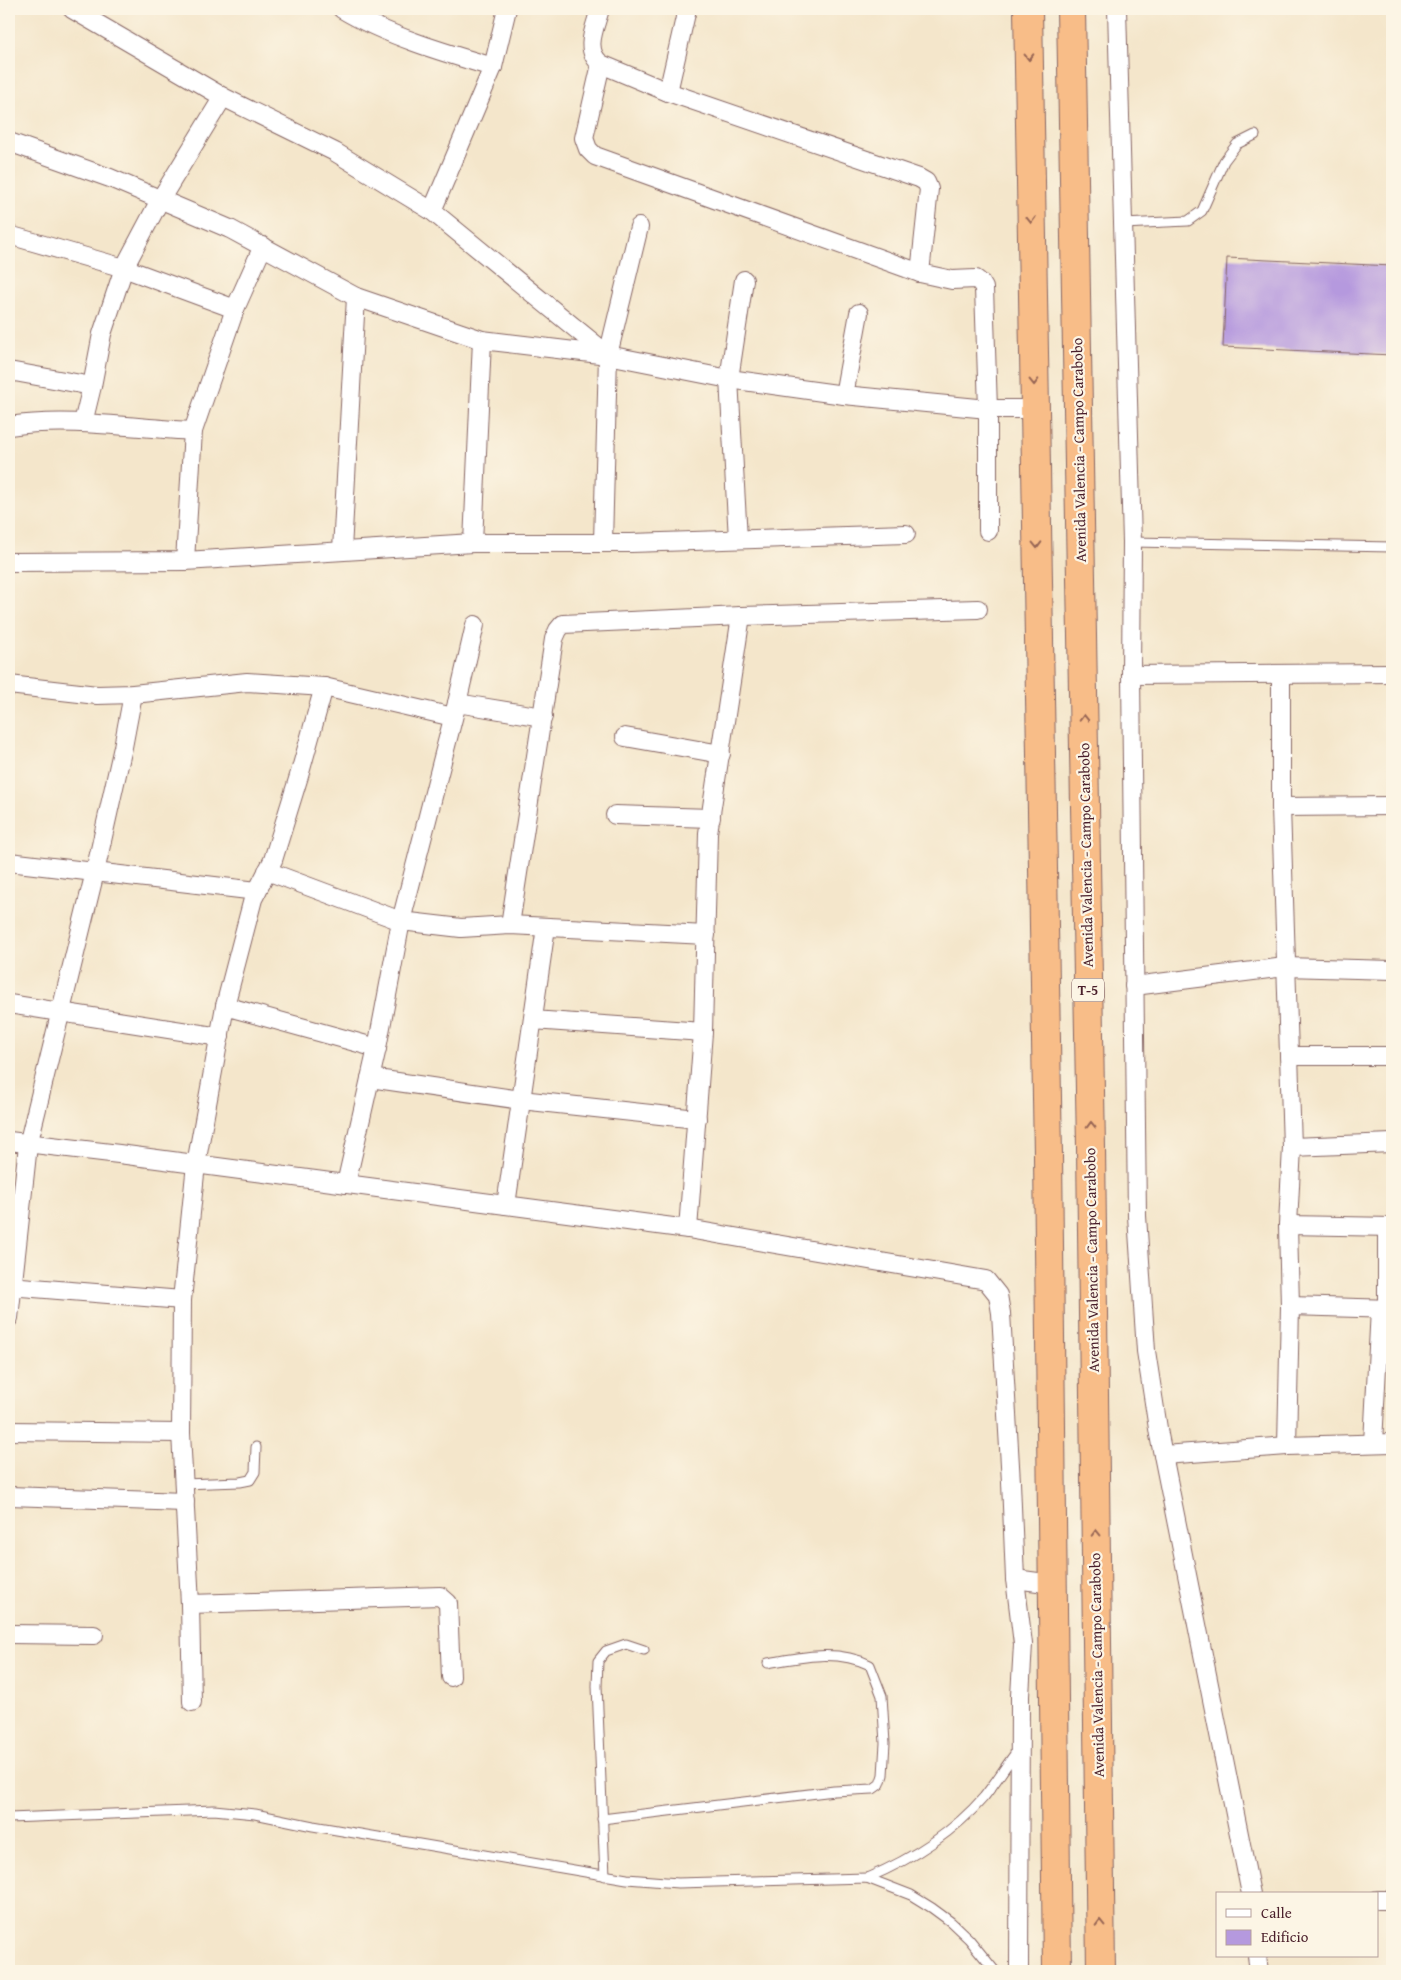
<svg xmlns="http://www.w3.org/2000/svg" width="1401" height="1980" viewBox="0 0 1401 1980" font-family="'Gentium Book Plus',serif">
	<rect width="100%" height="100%" fill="#fcf5e5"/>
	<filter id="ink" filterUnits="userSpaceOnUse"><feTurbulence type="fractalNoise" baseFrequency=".02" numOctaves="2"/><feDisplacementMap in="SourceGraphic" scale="10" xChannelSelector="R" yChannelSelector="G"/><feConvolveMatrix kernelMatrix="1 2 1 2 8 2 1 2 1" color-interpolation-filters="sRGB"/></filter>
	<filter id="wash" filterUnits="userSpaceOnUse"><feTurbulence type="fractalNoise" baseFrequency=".0096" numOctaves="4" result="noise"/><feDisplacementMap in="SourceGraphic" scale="20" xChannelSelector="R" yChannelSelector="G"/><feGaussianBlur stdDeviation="1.12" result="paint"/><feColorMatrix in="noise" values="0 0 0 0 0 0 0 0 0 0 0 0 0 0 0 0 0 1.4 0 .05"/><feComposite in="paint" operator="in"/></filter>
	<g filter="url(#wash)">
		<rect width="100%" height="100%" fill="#f4e6cb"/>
		<g id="blocks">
			<!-- building -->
			<path fill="#b599de" d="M1227 258 1392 266V355L1223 347Z"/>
		</g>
	</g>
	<g filter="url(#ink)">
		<use href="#blocks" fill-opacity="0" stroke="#866563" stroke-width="1"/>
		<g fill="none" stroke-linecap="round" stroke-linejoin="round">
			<defs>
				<g id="service">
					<path d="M1123 224 1188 221 1202 211 1224 161 1237 144 1255 135"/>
					<path d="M1132 542 1392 547"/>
					<path d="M183 1484 240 1482 250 1480 255 1472 256 1447"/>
					<path d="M9 1818 214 1810 255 1814 313 1826 627 1879 678 1883 867 1878 911 1895 932 1908 951 1922 969 1939 995 1971"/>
					<path d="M602 1819 834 1791 873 1789 880 1784 883 1775 885 1743 882 1696 870 1665C836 1649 804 1657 768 1663"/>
					<path d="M605 1876 597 1686 598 1661 606 1651 626 1644 644 1650"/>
					<path d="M867 1878C912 1859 952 1834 984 1797 996 1782 1006 1765 1018 1750"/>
				</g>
				<g id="minor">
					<path d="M72 9 223 97 335 152 432 211 608 355 603 542"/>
					<path d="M342 9C385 35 445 53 493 67"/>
					<path d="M600 9C595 28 583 50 601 64L584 138 588 149 595 156 920 273 952 280 976 279 981 283 984 288 988 409V531"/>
					<path d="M1117 9 1132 542 1131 675 1137 1216 1146 1351 1159 1435 1251 1894"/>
					<path d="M601 64 668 92 919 178 926 182 929 189 920 273"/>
					<path d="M668 92 687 9"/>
					<path d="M9 142 110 178 230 229 356 297 482 340 608 355 729 379 844 395 988 409H1034"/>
					<path d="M432 211 493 67 507 9"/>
					<path d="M9 235 124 268 235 309"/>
					<path d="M608 355 639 227"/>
					<path d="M9 371 92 386"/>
					<path d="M844 395 859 313"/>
					<path d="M83 423 92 386 102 334 124 268 160 200 223 97"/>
					<path d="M9 426C70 417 132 428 193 431"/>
					<path d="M738 539 729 379 744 280"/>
					<path d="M473 543 482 340"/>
					<path d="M342 550 356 297"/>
					<path d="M185 561 193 431 235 309 263 246"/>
					<path d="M9 562 185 561 473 543H631L906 534"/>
					<path d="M1131 675 1392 673"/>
					<path d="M1281 675V807L1292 1147 1288 1225 1290 1306 1287 1446"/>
					<path d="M9 685 97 695 133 694 247 682 324 687 453 717"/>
					<path d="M457 703 475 625"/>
					<path d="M625 737 721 754"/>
					<path d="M1281 807 1392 806"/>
					<path d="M615 815 711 818"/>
					<path d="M9 862 257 891"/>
					<path d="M267 871 401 921 461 928 510 925 706 935"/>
					<path d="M510 925 554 639 558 630 563 624 741 616 978 609"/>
					<path d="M1134 986 1285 967 1392 970"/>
					<path d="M9 1004 220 1037"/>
					<path d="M225 1006 377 1048"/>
					<path d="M533 1020 703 1032"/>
					<path d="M1289 1056H1392"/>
					<path d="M370 1078 521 1100 697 1119"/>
					<path d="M9 1141 119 1154 688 1229 986 1280 998 1295 1001 1313 1011 1482 1015 1579 1023 1644 1020 1696 1019 1971"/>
					<path d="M1292 1147 1392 1143"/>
					<path d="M346 1184 377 1048 401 921 457 703 543 717"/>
					<path d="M506 1205 546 927"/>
					<path d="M1288 1225 1392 1227"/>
					<path d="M1387 1227V1309"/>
					<path d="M688 1229 703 1032 708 833 741 616"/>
					<path d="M9 1286 182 1300"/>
					<path d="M1290 1306 1392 1309"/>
					<path d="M9 1318 28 1145 95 872 123 747 133 694"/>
					<path d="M9 1431 181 1433"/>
					<path d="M1373 1443 1380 1309"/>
					<path d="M1163 1455 1287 1446 1392 1443"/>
					<path d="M9 1496 185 1502"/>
					<path d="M1015 1579 1053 1584"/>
					<path d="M190 1604 440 1596 448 1603 451 1677"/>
					<path d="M9 1634 94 1635"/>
					<path d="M192 1702 190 1604 181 1433 182 1300 196 1164 225 1006 253 899 273 860 299 776 324 687"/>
					<path d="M1377 1900H1392"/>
					<path d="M1257 1956 1259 1971"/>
				</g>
				<g id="trunk">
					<path d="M1028 9 1048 1155 1057 1971"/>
					<path d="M1071 9 1091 1148 1101 1971"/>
				</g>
			</defs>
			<!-- service casing -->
			<use href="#service" stroke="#866563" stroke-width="11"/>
			<!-- minor casing -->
			<use href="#minor" stroke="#866563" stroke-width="20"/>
			<!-- trunk casing -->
			<use href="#trunk" stroke="#866563" stroke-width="30"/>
			<!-- service -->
			<use href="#service" stroke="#fff" stroke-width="9"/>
			<!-- minor -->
			<use href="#minor" stroke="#fff" stroke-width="18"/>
			<!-- trunk -->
			<use href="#trunk" stroke="#f8bd88" stroke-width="28"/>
		</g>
		<!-- one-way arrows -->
		<defs><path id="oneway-chevron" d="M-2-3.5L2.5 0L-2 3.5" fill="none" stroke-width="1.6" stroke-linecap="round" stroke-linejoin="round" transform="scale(1.25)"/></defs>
		<g stroke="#986655">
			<use href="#oneway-chevron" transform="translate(1029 57) rotate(89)"/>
			<use href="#oneway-chevron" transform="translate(1031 220) rotate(89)"/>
			<use href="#oneway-chevron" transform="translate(1034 382) rotate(89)"/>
			<use href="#oneway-chevron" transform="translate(1037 545) rotate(89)"/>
			<use href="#oneway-chevron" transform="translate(1084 718) rotate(-91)"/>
			<use href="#oneway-chevron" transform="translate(1091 1125) rotate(-91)"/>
			<use href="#oneway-chevron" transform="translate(1096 1533) rotate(-91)"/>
			<use href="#oneway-chevron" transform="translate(1100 1923) rotate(-91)"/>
		</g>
	</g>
	<g text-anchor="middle" stroke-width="4.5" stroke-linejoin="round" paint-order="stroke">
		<!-- shield labels -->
		<rect fill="#fcf5e5" stroke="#7f5f63" stroke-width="1" x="1072" y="978.5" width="32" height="23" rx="4"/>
		<g font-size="14" font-weight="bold" fill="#4a1f2b">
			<text x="1088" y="995">T-5</text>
		</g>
		<!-- street labels -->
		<g font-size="15" fill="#4a1f2b" stroke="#fcf5e5">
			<text transform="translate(1079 450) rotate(-91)" y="5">Avenida Valencia - Campo Carabobo</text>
			<text transform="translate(1086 855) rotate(-91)" y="5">Avenida Valencia - Campo Carabobo</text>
			<text transform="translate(1092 1260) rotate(-91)" y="5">Avenida Valencia - Campo Carabobo</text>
			<text transform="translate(1097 1665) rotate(-91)" y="5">Avenida Valencia - Campo Carabobo</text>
		</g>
	</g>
	<!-- margin -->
	<rect width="1401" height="1980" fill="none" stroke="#fcf5e5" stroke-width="30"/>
	<!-- legend -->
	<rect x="1216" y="1892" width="162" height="65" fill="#fcf5e5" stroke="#b59f9b"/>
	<rect x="1226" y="1909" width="25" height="8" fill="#ffffff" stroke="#b59f9b"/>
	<text x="1261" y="1918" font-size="15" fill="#4a1f2b">Calle</text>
	<rect x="1226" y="1930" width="25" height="15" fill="#b599de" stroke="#b59f9b"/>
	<text x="1261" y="1942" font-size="15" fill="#4a1f2b">Edificio</text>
</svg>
